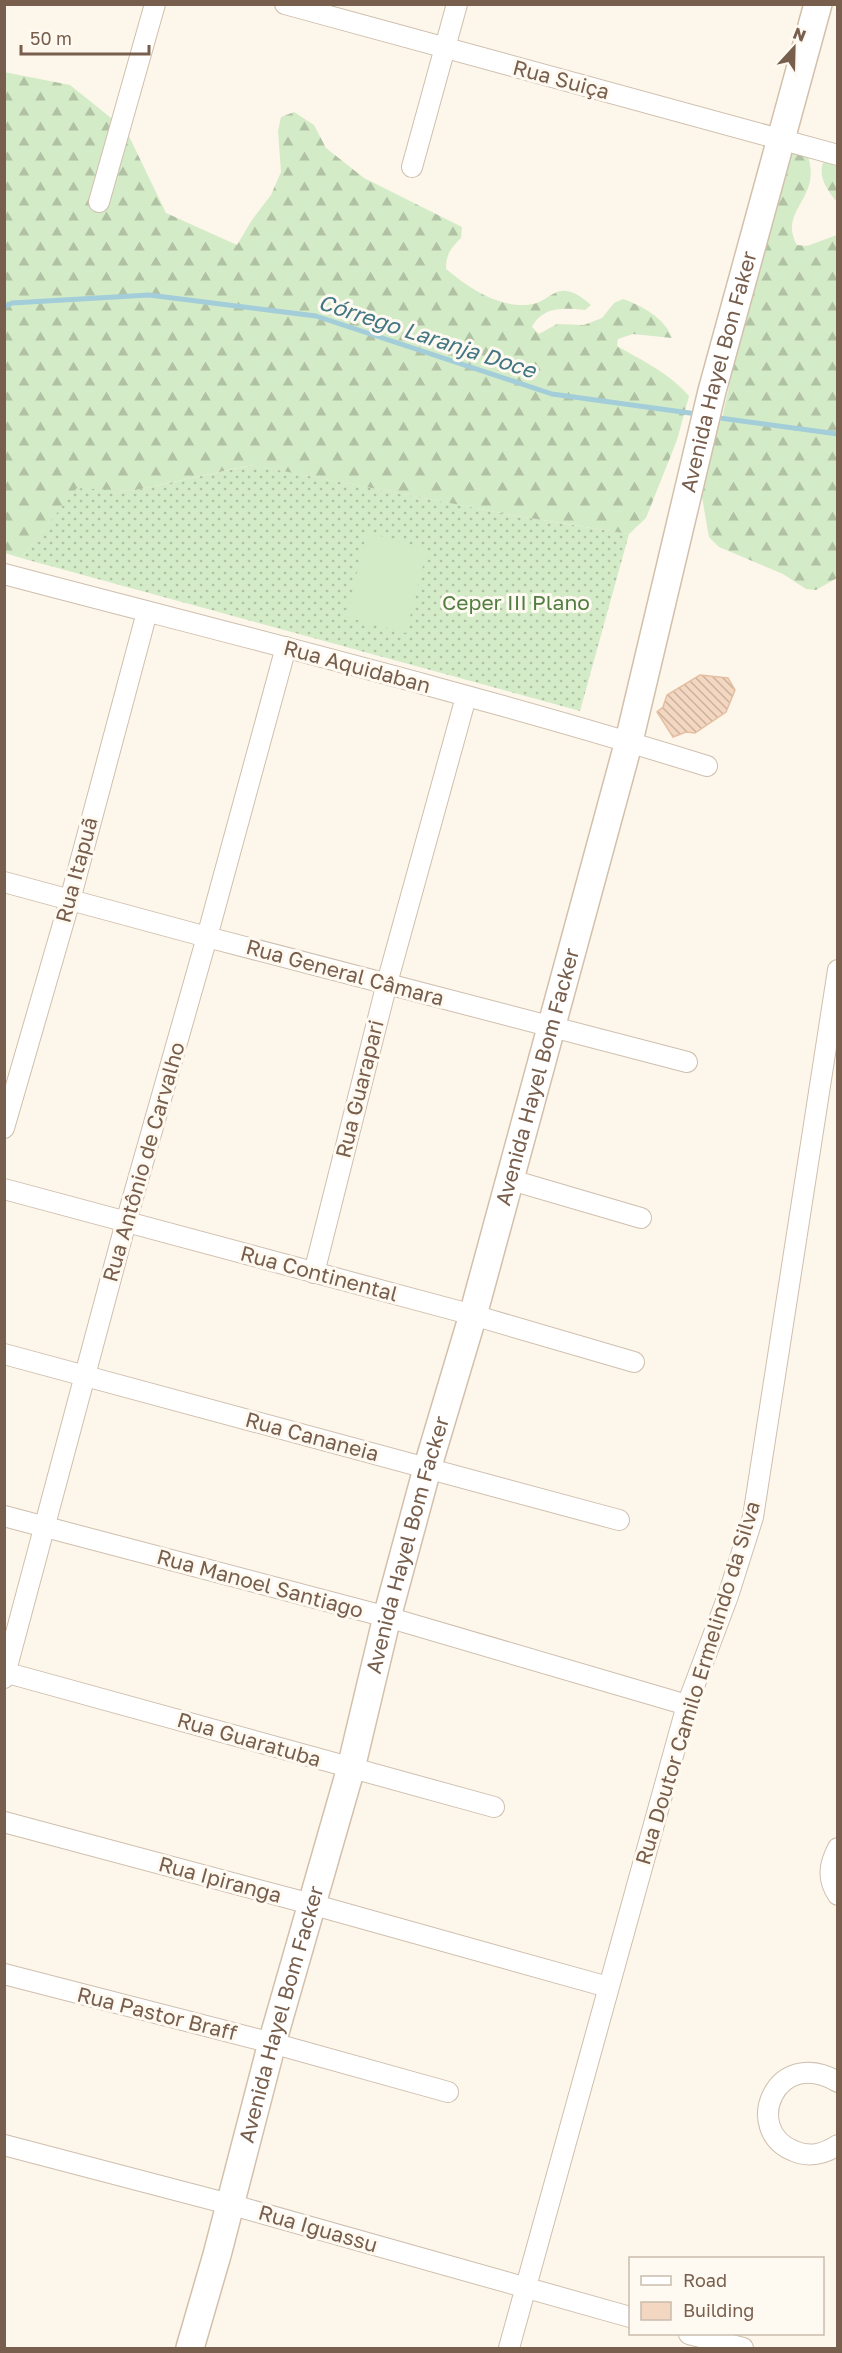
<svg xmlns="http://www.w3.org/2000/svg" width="842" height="2353" viewBox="0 0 842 2353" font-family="'Golos Text',sans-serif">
	<defs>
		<pattern id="grass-dots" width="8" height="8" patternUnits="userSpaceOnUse" patternTransform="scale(1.5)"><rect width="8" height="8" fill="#d4ebc7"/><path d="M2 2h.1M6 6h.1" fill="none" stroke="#b1c2a4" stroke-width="1.8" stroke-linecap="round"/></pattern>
		<pattern id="forest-firs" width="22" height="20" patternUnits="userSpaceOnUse" patternTransform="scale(1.5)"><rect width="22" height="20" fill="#d4ebc7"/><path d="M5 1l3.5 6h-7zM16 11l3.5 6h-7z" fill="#b1c2a4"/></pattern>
		<pattern id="building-back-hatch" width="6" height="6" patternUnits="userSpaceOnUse" patternTransform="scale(1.5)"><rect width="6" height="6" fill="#f3d7c1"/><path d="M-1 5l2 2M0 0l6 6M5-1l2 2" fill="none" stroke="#cab29f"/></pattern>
	</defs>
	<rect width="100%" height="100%" fill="#fdf6ea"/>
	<!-- grass -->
	<path fill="url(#grass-dots)" d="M253 465 517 516 629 534 580 711 21 558 77 487 131 491Z"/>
	<!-- forest -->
	<g fill="url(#forest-firs)">
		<path d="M4 72 70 85 126 130 166 213 237 245 252 220 271 195 281 172 278 131 281 117 294 112 314 125 326 148 364 178 462 227 461 238C451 248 446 254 446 269 468 287 495 306 525 305 553 305 555 273 591 305L585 310C564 308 543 306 532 327L539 334 557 324 584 325 602 318 614 303 623 299C642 306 665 318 672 338L633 334 618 339 617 346C643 361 669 373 689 396L677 440 646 518 629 534 517 516 252 465 131 491 77 488 21 558 5 553Z"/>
		<path d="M837 144V202C818 180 815 163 837 144Z"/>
		<path d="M800 149 807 154C824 198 777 210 797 245L807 246 837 235V578L816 590 806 589 783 574 719 547 709 537 700 486 713 432 722 419 778 161Z"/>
	</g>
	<!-- pitch -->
	<path fill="#d4ebc7" d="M367 532 427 550 406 633 346 617Z"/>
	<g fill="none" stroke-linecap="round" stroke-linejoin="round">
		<!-- stream -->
		<g stroke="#a3ced9" stroke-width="5">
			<path d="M4 307 12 303 149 295 316 316 552 394 697 414"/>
			<path d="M712 417 838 434"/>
		</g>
	</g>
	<!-- building -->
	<path fill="url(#building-back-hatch)" stroke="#e5bfa1" stroke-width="1.5" d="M700 675 728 678 735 690 726 712 695 733 686 732 673 737 657 712 663 707 667 695Z"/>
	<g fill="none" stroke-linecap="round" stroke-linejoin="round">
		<defs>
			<g id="street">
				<path d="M285 4 838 155"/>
				<path d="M412 167 457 4"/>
				<path d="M99 202 155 4"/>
				<path d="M4 574C239 636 476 694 707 766"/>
				<path d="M4 882 207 937 687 1062"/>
				<path d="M4 1128 70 900 147 612"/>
				<path d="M508 1179 641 1218"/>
				<path d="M4 1189 473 1315 634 1362"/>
				<path d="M314 1273 387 983 466 697"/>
				<path d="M4 1354 619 1520"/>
				<path d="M4 1516 387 1617 687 1705"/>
				<path d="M4 1672 494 1807"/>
				<path d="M4 1678 126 1222 207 937 286 647"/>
				<path d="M4 1822 311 1904 608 1987"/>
				<path d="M838 1848C829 1865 827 1879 838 1895"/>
				<path d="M4 1974 272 2043 448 2092"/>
				<path d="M838 2082C776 2045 741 2130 794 2151 810 2158 824 2154 838 2145"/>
				<path d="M4 2145 229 2204 630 2317"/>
				<path d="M689 2334 743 2348"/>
				<path d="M509 2348 687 1705 728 1596 753 1517 838 970"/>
			</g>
			<g id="secondary">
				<path id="s1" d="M190 2348 217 2255 272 2043 351 1768 387 1617 427 1469 473 1315 629 741 712 391 818 4"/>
			</g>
		</defs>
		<!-- street casing -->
		<use href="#street" stroke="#cfbfae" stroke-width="22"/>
		<!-- secondary casing -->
		<use href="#secondary" stroke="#d2c0ac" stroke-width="30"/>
		<!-- street -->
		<use href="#street" stroke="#fff" stroke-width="20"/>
		<!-- secondary -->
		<use href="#secondary" stroke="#fff" stroke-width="27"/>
	</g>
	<g text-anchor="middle" stroke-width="6" stroke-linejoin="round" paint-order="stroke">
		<!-- street labels -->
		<g font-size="21" fill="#785e4c" stroke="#fffaf1">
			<text transform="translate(561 80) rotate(15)" y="7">Rua Suiça</text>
			<text dy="7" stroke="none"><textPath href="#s1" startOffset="2046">Avenida Hayel Bon Faker</textPath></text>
			<text transform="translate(357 667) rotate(15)" y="7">Rua Aquidaban</text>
			<text transform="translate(77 870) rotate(-75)" y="7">Rua Itapuã</text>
			<text transform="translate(345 973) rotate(15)" y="7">Rua General Câmara</text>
			<text dy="7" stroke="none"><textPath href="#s1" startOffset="1318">Avenida Hayel Bom Facker</textPath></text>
			<text transform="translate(360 1089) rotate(-76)" y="7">Rua Guarapari</text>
			<text transform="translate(144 1162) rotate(-74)" y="7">Rua Antônio de Carvalho</text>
			<text transform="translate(319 1274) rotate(15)" y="7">Rua Continental</text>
			<text transform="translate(312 1437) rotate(15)" y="7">Rua Cananeia</text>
			<text dy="7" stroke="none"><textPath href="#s1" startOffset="832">Avenida Hayel Bom Facker</textPath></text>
			<text transform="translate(260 1584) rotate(15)" y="7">Rua Manoel Santiago</text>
			<text transform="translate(698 1683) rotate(-73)" y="7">Rua Doutor Camilo Ermelindo da Silva</text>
			<text transform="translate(249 1740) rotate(16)" y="7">Rua Guaratuba</text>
			<text transform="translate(220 1880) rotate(15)" y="7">Rua Ipiranga</text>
			<text transform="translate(157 2014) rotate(14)" y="7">Rua Pastor Braff</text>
			<text dy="7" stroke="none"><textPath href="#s1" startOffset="346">Avenida Hayel Bom Facker</textPath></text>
			<text transform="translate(318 2229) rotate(16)" y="7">Rua Iguassu</text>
		</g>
		<!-- park labels -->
		<g font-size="21" fill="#527e43" stroke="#fffaf1">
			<text x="516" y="610">Ceper III Plano</text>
		</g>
		<!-- water labels -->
		<g font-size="22" font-style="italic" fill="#427684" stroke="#fffaf1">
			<text transform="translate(427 336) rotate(18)" y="8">Córrego Laranja Doce</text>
		</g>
	</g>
	<!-- border -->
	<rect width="842" height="2353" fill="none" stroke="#785e4c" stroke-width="12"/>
	<!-- legend -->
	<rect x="629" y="2257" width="195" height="78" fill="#fffaf1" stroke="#c9bcaf" stroke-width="1.5"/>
	<rect x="641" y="2276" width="30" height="9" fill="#ffffff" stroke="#c9bcaf" stroke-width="1.5"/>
	<text x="683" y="2287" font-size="18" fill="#785e4c">Road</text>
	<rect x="641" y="2302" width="30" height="18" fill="#f3d7c1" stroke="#c9bcaf" stroke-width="1.5"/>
	<text x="683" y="2317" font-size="18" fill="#785e4c">Building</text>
	<!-- north arrow -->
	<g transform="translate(794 48) rotate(22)" stroke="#fffaf1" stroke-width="4.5" paint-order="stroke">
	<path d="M0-4.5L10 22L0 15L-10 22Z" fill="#785e4c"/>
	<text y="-9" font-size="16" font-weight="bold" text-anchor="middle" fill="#785e4c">N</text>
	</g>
	<!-- scale -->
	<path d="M21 45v9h128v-9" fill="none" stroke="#785e4c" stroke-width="3"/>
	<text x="30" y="45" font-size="18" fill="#785e4c" stroke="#fffaf1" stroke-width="4.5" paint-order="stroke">50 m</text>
</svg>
